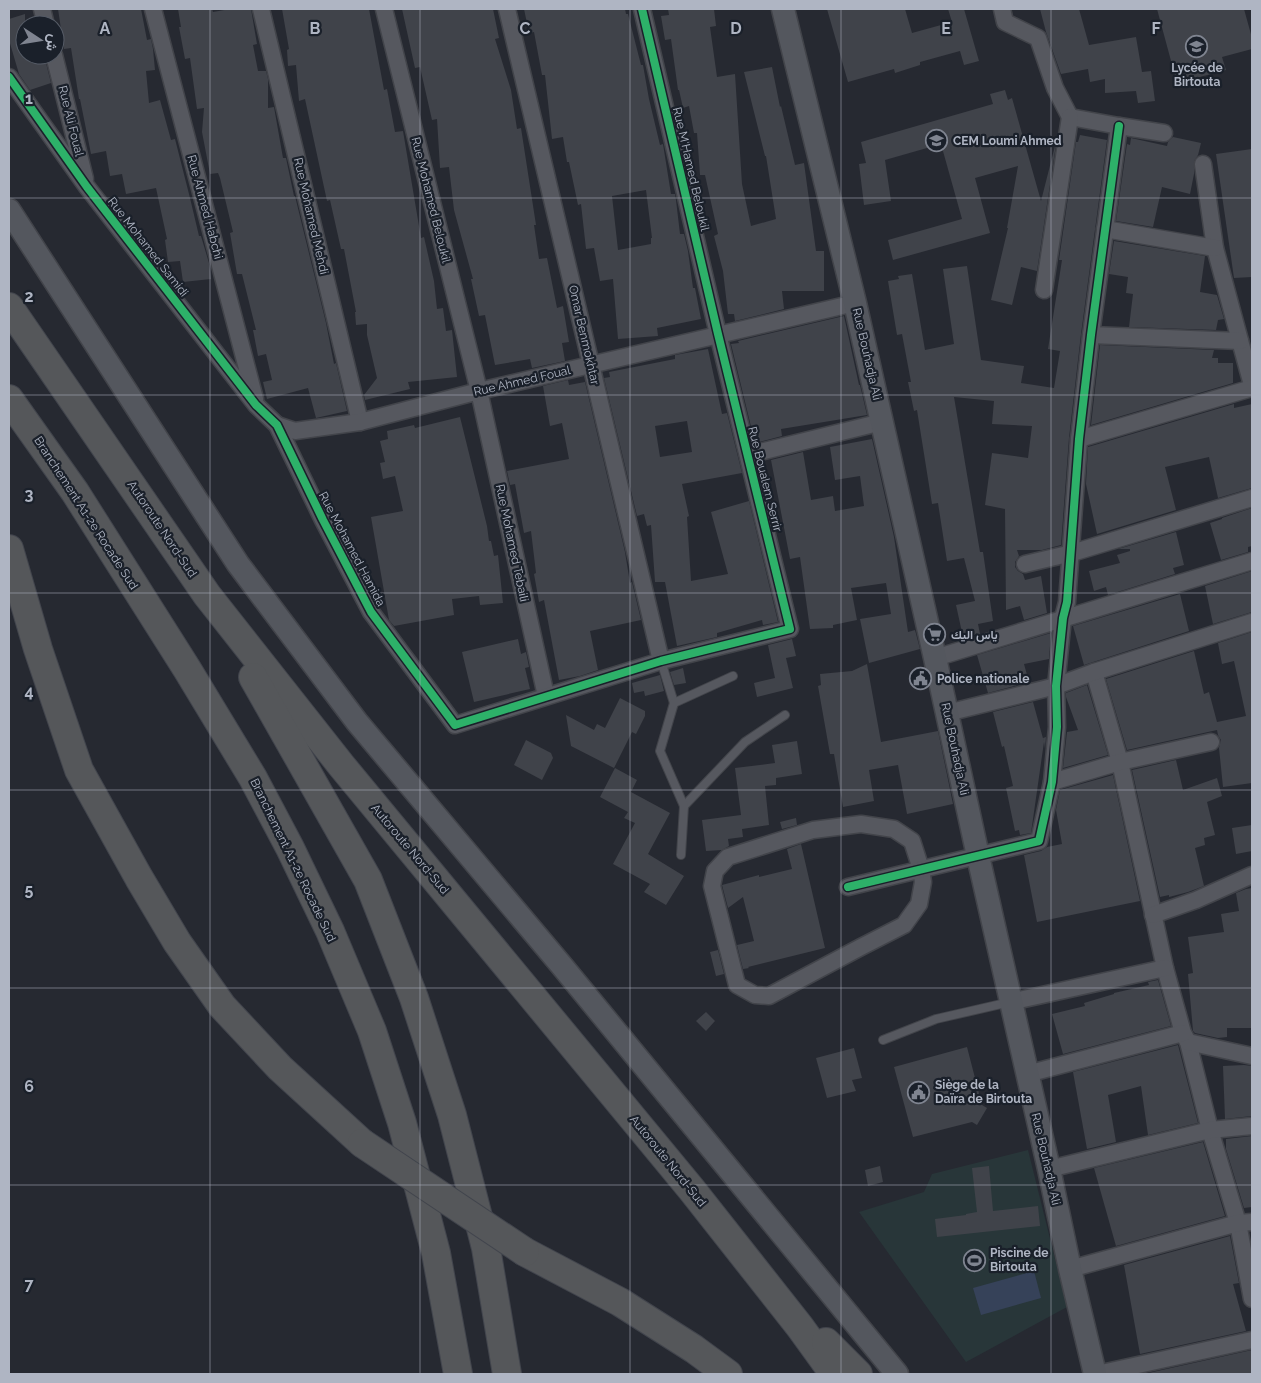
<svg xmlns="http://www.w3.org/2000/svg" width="1261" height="1383" viewBox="0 0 1261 1383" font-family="Raleway,Vazirmatn,sans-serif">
	<rect width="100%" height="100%" fill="#262931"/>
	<!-- green -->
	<path fill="#283639" d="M1028 1150 1067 1307 966 1362 859 1212 924 1192 932 1174Z"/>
	<!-- water -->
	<path fill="#364259" d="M1034 1271 1041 1298 981 1315 973 1288Z"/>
	<!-- building -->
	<g fill="#40434a" fill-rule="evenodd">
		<path d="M58 9H141L147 40 151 39 153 49 155 70 146 71 149 103 160 100 171 140 175 139 190 198 199 236H201L209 263 211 279 183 282 180 261 168 262 165 240 167 239 156 188 126 194 122 174 110 176 106 151 91 154 80 99H79L71 48 64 49Z"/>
		<path d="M178 9H212L213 12 230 9H251L257 44 253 45 258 71H266L268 79V108L274 107 283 158H286L294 196H295L326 323 334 364 336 363 347 411 316 418 308 388 267 399 263 382 272 380 266 354 258 356 253 330H256L242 274H237L230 233 233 232 220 178 218 173 210 174 202 132 204 108 197 109 190 58 185 59 179 27H181Z"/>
		<path d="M282 9H369L384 90 387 89 395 132 403 131 421 238 424 237 434 281 437 309 443 308 446 331 452 330 457 377 408 382 410 389 365 400 364 395 377 378 367 335V324L356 325 355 312H356L344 249H341L330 200 327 201 305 99 299 101 296 65 288 66 287 50 289 49Z"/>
		<path d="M402 9H493L499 38 495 39 511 90 517 129 521 128 536 225H534L539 259 547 258 557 308 563 306 569 342 562 343 565 361 532 368 530 359 495 365 485 315 479 316 471 279H473L454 210 449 167 440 168 437 119 432 120 420 67 415 68Z"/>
		<path d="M524 9H625L626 14H628L641 65H643L649 99 660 145 663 144 671 194H675L676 200 680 234H684L688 251 693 288H695L701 319 657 328 658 336 618 339 613 279 600 281 594 248 586 249 581 204 578 205 569 162H567L563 137 552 139 545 75H542L534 32 529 33ZM646 190 652 238H651V244L618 250 612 196Z"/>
		<path d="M668 9H714L716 26 710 27 717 77 735 74 742 184 751 226 776 219 766 156H765L744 72 772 67 780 107 781 106 795 165 804 163 816 251H824V291H782L784 309 735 321 734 314H728L723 271 714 236 718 234 705 175H700L697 133H694L689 106 683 108 679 90H678L671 39 665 40 661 16 669 15Z"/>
		<path d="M827 9H905L912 33 952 22 948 9H964L979 61 964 65 960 51 920 62V65L895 73 894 69 848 82Z"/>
		<path d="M1040 9H1079L1089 45 1136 37 1142 72 1151 71 1155 101 1138 103 1136 91 1105 93V79L1090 82 1088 69 1061 74 1046 32Z"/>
		<path d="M1157 9H1244L1252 38V49L1222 57 1226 70 1177 83Z"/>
		<path d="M25 14V55H44L51 83 30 90 19 74 9 40V19Z"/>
		<path d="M1005 90 1008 100 1012 98 1041 201 1057 138 1037 271 1021 267 1012 305 991 300 1008 228H1007L1018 166 975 178 990 233 893 260 888 240 962 219 941 144 885 160 891 201 864 205 859 164 866 163 861 142 993 104 990 94Z"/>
		<path d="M1080 135 1107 140 1081 334 1069 438 1061 545 1042 550H1017L1019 556 1015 562V567L1018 571 1023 574 1025 580 1041 576 1047 613 1024 620 1020 606 1006 610 1005 509 985 505 992 453 1028 458 1032 426 992 424 994 401 954 397 980 552H983L993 621 978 624 980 634 963 637 956 605 975 601 964 558 947 561 938 503 932 504 917 410 914 411 908 382H911L902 334 897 335 888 281 899 279 898 276 912 274 925 350 954 344 943 269 967 266 981 360 1024 366 1021 383 1054 388 1060 351 1048 349 1062 260H1059L1076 142H1078Z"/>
		<path d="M1173 137 1201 143 1198 155 1194 161V174L1190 194 1162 187 1153 227 1116 221 1127 144 1130 145 1131 138 1167 146 1168 142Z"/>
		<path d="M1252 149V277L1234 278 1216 154Z"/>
		<path d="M1114 241 1205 256 1200 292 1217 295 1224 319 1218 320 1216 330 1129 327 1133 294 1126 293 1128 277 1109 274Z"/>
		<path d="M844 316 859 385H860L867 415 781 429 782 436 755 443 731 344 739 343 738 341Z"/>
		<path d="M1100 345 1214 350 1212 358H1218V363H1233V383L1091 425Z"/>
		<path d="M708 349 722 414 727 413 742 473 682 484 689 516 687 517 691 581 728 574 711 512 749 501 778 622 763 625 762 620 717 633V637L677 646 665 582H655L651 525 647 526 644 514 637 516 604 378 610 377 609 372 675 359V355ZM687 421 692 452 660 457 655 426Z"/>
		<path d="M568 380 569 385 585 382 625 552 630 583 632 582 641 620 590 631 598 670 580 676 559 680 544 600 539 602 534 574 536 573 531 531 524 533 515 484 510 485 507 471 569 459 562 423 550 426 543 386Z"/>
		<path d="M1234 404V408L1252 404V488L1218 498 1209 457 1165 467 1176 510 1097 534 1086 484 1088 447Z"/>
		<path d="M460 417 487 526 489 541H491L494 556 498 555 503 603 480 605 479 596 452 599 454 615 394 626 389 620 371 517 403 511 395 476 383 479 380 463 385 462 380 441 388 439 387 431 414 425 415 428Z"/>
		<path d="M872 439 894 537 908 632 915 630 920 649 869 663 860 619 891 614 886 583 851 588 857 620 833 625V628L810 629 800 557 790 559 771 460 803 452 811 500 833 496 835 511 864 506 860 476 835 480 830 447Z"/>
		<path d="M1252 508V546L1248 547V552L1221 560 1210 523 1222 519V518Z"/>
		<path d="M1176 532 1184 565 1173 568 1175 574 1108 595 1106 587 1094 591 1089 571 1120 563 1117 555 1130 551V549H1118Z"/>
		<path d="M1252 571V612L1213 624 1205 586Z"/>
		<path d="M1180 594 1189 631 1084 665 1073 626Z"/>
		<path d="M1252 632V783L1223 787 1219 748 1221 740 1218 735 1217 730 1127 750 1106 679 1194 651 1204 694 1209 692 1217 722 1246 716 1234 661 1222 664 1218 643Z"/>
		<path d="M1051 633 1049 659 1024 664 1029 682 988 693 977 655Z"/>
		<path d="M518 639 521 654 526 652 529 667 525 668 530 689 474 702 462 652Z"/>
		<path d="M792 639 796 656 786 658 793 688 757 697 754 683 775 678 768 645Z"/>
		<path d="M867 664 881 742 938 731 953 804 907 814 898 765 869 770 874 801 843 807 834 754H830L818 686 821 685 820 674 852 671Z"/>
		<path d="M683 668 686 683 674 685 670 672Z"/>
		<path d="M660 675 664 691 645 696 644 691 634 693 632 683Z"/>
		<path d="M1087 685 1108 755 1063 768 1067 732 1078 730 1066 697V693Z"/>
		<path d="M620 698 645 711V716L636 734 632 732 614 768 571 746 566 715 594 730 597 724 605 728Z"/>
		<path d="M1033 702 1044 742 1043 738 1046 737 1045 749 1044 742 1031 833 1020 835 1019 830 1015 831 1006 788 1013 786 1004 746 1002 747 993 712Z"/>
		<path d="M526 740 551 753 553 758 542 780 514 765Z"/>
		<path d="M797 741 802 774 776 778V785L765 786 769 825 742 829 743 837 728 839 729 846 722 850 706 851 702 820 741 815 735 768 775 763 772 745Z"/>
		<path d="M1176 760 1183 790 1217 778 1222 796 1207 802 1215 835 1204 838 1205 845 1195 848 1204 886 1188 892 1169 897V895L1160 897 1132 770Z"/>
		<path d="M615 768 637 780 631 792 670 813 648 854 684 876 666 905 644 892 650 884 613 864 635 823 624 818 628 812 600 797Z"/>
		<path d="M1113 775 1140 901 1037 922 1024 855 1041 851 1047 847 1062 844 1056 810 1060 790Z"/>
		<path d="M796 818 797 825 782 829 780 822Z"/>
		<path d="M1252 825V851L1236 854 1232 828Z"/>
		<path d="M801 844 825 948 748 967 749 968 743 969 737 945 754 941 743 897 728 908 722 885 759 875V877L792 869 787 849Z"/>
		<path d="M1252 888V1028H1227V1037L1218 1038 1195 1033 1193 1031 1188 974 1193 973 1188 937 1224 932 1221 914 1239 911 1236 893 1246 889Z"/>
		<path d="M718 950 724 974 716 976 710 952Z"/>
		<path d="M1158 980 1171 1026 1063 1054 1052 1014 1085 1006 1084 1003 1114 994V993L1149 985 1148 982Z"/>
		<path d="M706 1012 715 1021 706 1031 696 1021Z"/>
		<path d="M1178 1045 1198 1123 1148 1135 1141 1086 1108 1095 1116 1142 1087 1149 1073 1072Z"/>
		<path d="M967 1047 982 1105 987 1108 977 1125 972 1122 913 1137 894 1067Z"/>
		<path d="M854 1048 862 1078 852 1080 856 1091 827 1098 816 1058Z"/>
		<path d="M1244 1065 1252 1066V1116L1225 1119 1223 1066Z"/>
		<path d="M1252 1136V1207L1244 1208 1226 1149V1139Z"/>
		<path d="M1203 1142 1225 1216 1116 1246 1094 1168Z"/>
		<path d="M880 1166 883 1182 868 1186 865 1170Z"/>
		<path d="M989 1166 993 1211 1038 1206 1040 1226 937 1237 935 1219 966 1215V1214L977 1212 972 1168Z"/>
		<path d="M1230 1236 1239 1283 1233 1284 1246 1331 1140 1354 1124 1265Z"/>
		<path d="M1252 1350V1374H1144Z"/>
	</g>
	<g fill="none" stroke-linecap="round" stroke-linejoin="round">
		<defs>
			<g id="service">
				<path d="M661 661 674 703"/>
				<path d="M684 806 745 742 785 715"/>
				<path d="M681 855 684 806 660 751 674 703 733 676"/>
				<path d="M883 1040 936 1019 1010 1002"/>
			</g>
			<g id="minor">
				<path d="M42 9 46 25"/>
				<path d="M153 9 255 399"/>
				<path d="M261 9 360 422"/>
				<path d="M384 9 479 391 546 696"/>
				<path d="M507 9 661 661"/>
				<path d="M1002 9 1005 22 1038 38 1055 88 1070 117"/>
				<path d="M54 55 85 179"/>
				<path d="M9 77 87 187 256 405 277 425 323 520 371 612 455 725 661 661 790 629 718 334 642 9"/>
				<path d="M1070 117 1119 126 1164 133"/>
				<path d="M1203 164 1215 248 1252 385"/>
				<path d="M1105 229 1215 248"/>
				<path d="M1044 290 1070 117"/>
				<path d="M1091 335 1240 341"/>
				<path d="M277 425 295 431 360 422 479 391 855 303"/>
				<path d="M1079 439 1252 388"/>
				<path d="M748 455 882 422"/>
				<path d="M1025 564 1072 553 1252 498"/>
				<path d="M935 658 1252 561"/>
				<path d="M1094 672 1120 762 1165 968 1183 1033 1188 1042 1210 1130 1238 1223 1252 1299"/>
				<path d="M947 713 1056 686 1094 672 1252 622"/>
				<path d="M1052 782 1120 762 1211 742"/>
				<path d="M861 824 894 829 912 841 921 869 923 882 919 904 904 925 861 947 769 996 755 995 737 985 712 886 715 871 728 857 813 830Z"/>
				<path d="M848 887 1039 841 1052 782 1057 727 1056 686 1063 618 1067 602 1079 439 1091 335 1119 126"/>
				<path d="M1153 915 1196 900 1252 875"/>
				<path d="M1010 1002 1165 968"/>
				<path d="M1188 1042 1252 1056"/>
				<path d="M1027 1074 1183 1033"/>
				<path d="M1049 1169 1210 1130 1252 1126"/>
				<path d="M1070 1269 1238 1223 1252 1222"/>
				<path d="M1097 1374 1252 1340"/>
			</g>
			<g id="secondary">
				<path d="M783 9 855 303 935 658 978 856 1049 1169 1070 1269 1095 1374"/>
				<path d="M9 210 238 564 357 722 562 966 897 1374"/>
			</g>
			<g id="motorway">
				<path d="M9 307 207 595 341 765 692 1190 800 1327 834 1374"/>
				<path d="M9 399 75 492 187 669 253 778 290 848 330 931 372 1031 402 1123 436 1253 458 1374"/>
				<path d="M9 549 38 649 79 770 139 878 177 942 222 1006 280 1068 362 1143"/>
				<path d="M253 677 368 880 414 998 452 1115 486 1248 507 1374"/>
				<path d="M525 1252 620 1302 694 1349 728 1374"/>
				<path d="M826 1342 858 1374"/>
			</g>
		</defs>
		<!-- service casing -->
		<use href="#service" stroke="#42444a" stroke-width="10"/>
		<!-- minor casing -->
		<use href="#minor" stroke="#42444a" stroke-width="19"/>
		<!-- secondary casing -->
		<use href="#secondary" stroke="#42444a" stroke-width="25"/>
		<!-- motorway casing -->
		<use href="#motorway" stroke="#42454d" stroke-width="30"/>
		<!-- service -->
		<use href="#service" stroke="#56585f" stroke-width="8"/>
		<!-- minor -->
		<use href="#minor" stroke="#56585f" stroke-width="16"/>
		<!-- secondary -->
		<use href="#secondary" stroke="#54575e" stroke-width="22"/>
		<!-- motorway -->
		<use href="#motorway" stroke="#55575a" stroke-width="28"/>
		<defs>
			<path id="motorway-bridge" d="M362 1143 525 1252"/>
		</defs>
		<!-- motorway-bridge casing -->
		<use href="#motorway-bridge" stroke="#42454d" stroke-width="30" stroke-linecap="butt"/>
		<!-- motorway-bridge -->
		<use href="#motorway-bridge" stroke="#55575a" stroke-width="28"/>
		<defs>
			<g id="cycleway">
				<path d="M9 77 87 187 256 405 277 425 323 520 371 612 455 725 661 661 790 629 718 334 642 9"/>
				<path d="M848 887 1039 841 1052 782 1057 727 1056 686 1063 618 1067 602 1079 439 1091 335 1119 126"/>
			</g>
		</defs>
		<!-- cycleway casing -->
		<use href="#cycleway" stroke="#1a202a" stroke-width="11"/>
		<!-- cycleway -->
		<use href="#cycleway" stroke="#2db169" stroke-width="8"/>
	</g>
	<!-- grid -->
	<path fill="none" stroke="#afb5c3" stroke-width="1" stroke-opacity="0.55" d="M210 9V1374M420 9V1374M630 9V1374M841 9V1374M1051 9V1374M9 198H1252M9 395H1252M9 593H1252M9 790H1252M9 988H1252M9 1185H1252"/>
	<!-- icons -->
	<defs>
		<symbol id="school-ring" viewBox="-11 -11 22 22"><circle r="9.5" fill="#1a202a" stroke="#7f8490" stroke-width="1.5"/><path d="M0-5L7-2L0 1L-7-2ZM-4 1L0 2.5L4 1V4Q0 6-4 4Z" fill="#7f8490"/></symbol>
		<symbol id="supermarket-ring" viewBox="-11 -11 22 22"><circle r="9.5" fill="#1a202a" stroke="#7f8490" stroke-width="1.5"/><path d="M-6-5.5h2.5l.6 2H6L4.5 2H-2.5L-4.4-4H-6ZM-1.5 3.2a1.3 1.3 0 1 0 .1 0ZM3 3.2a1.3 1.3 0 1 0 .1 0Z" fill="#7f8490"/></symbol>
		<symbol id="civic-ring" viewBox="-11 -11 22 22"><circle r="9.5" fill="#1a202a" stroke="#7f8490" stroke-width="1.5"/><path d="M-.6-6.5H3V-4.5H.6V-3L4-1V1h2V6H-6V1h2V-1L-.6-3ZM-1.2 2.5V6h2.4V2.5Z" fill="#7f8490"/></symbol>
		<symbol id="stadium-ring" viewBox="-11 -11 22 22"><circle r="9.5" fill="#1a202a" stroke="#7f8490" stroke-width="1.5"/><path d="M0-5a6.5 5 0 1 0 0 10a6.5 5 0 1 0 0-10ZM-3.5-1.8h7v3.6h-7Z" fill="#7f8490"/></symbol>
	</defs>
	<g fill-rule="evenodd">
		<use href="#school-ring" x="1184" y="34" width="25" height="25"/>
		<use href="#school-ring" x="924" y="128" width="25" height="25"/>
		<use href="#supermarket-ring" x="922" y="622" width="25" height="25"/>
		<use href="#civic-ring" x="908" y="666" width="25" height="25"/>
		<use href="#civic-ring" x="906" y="1080" width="25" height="25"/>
		<use href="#stadium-ring" x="962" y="1248" width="25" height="25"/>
	</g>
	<g text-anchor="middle" stroke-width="4.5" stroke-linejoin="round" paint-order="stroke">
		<!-- poi labels -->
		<g font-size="12" font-weight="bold" fill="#afb5c3" stroke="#1a202a" text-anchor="start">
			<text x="1197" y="72" text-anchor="middle">Lycée de<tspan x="1197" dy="14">Birtouta</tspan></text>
			<text x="953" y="145">CEM Loumi Ahmed</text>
			<text x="951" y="639">ياس اليك</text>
			<text x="937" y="683">Police nationale</text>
			<text x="935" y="1089">Siège de la<tspan x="935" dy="14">Daïra de Birtouta</tspan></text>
			<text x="990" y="1257">Piscine de<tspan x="990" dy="14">Birtouta</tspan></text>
		</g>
		<!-- street labels -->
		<g font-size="12" fill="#afb5c3" stroke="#1a202a">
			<text transform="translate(71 121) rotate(76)" y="4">Rue Ali Foual</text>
			<text transform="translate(691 169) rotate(77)" y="4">Rue M'Hamed Beloukil</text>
			<text transform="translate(431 200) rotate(76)" y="4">Rue Mohamed Beloukil</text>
			<text transform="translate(205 207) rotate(75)" y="4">Rue Ahmed Habchi</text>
			<text transform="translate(311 216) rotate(77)" y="4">Rue Mohamed Mehdi</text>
			<text transform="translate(148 247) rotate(52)" y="4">Rue Mohamed Samidi</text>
			<text transform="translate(584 335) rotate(77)" y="4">Omar Benmokhtar</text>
			<text transform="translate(867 354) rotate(77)" y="4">Rue Bouhadja Ali</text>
			<text transform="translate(522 381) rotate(-13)" y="4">Rue Ahmed Foual</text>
			<text transform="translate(765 479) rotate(76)" y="4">Rue Boualem Serrir</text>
			<text transform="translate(86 513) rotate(57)" y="4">Branchement A1-2e Rocade Sud</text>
			<text transform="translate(162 529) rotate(56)" y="4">Autoroute Nord-Sud</text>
			<text transform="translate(512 543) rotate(78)" y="4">Rue Mohamed Tebaili</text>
			<text transform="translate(352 549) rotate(62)" y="4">Rue Mohamed Hamida</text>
			<text transform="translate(955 749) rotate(78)" y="4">Rue Bouhadja Ali</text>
			<text transform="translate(410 849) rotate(50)" y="4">Autoroute Nord-Sud</text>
			<text transform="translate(293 860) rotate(64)" y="4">Branchement A1-2e Rocade Sud</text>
			<text transform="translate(1046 1159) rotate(77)" y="4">Rue Bouhadja Ali</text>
			<text transform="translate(668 1161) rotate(51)" y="4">Autoroute Nord-Sud</text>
		</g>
	</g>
	<g font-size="16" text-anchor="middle" font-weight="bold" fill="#afb5c3" stroke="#1a202a" stroke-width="4.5" stroke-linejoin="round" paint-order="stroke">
		<text x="105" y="34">A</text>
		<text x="315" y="34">B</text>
		<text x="525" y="34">C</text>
		<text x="736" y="34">D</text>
		<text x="946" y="34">E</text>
		<text x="1156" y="34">F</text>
		<text x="29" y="104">1</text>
		<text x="29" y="302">2</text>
		<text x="29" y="500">3</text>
		<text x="29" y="697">4</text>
		<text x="29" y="895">5</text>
		<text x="29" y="1092">6</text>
		<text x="29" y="1290">7</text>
	</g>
	<!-- border -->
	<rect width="1261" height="1383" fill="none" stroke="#afb5c3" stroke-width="20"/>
	<!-- north arrow -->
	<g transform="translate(40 40) rotate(102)"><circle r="24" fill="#1a202a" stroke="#565c67"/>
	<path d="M0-4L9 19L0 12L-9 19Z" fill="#7f8490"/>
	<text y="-8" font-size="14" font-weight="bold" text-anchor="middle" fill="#afb5c3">ش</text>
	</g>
</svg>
